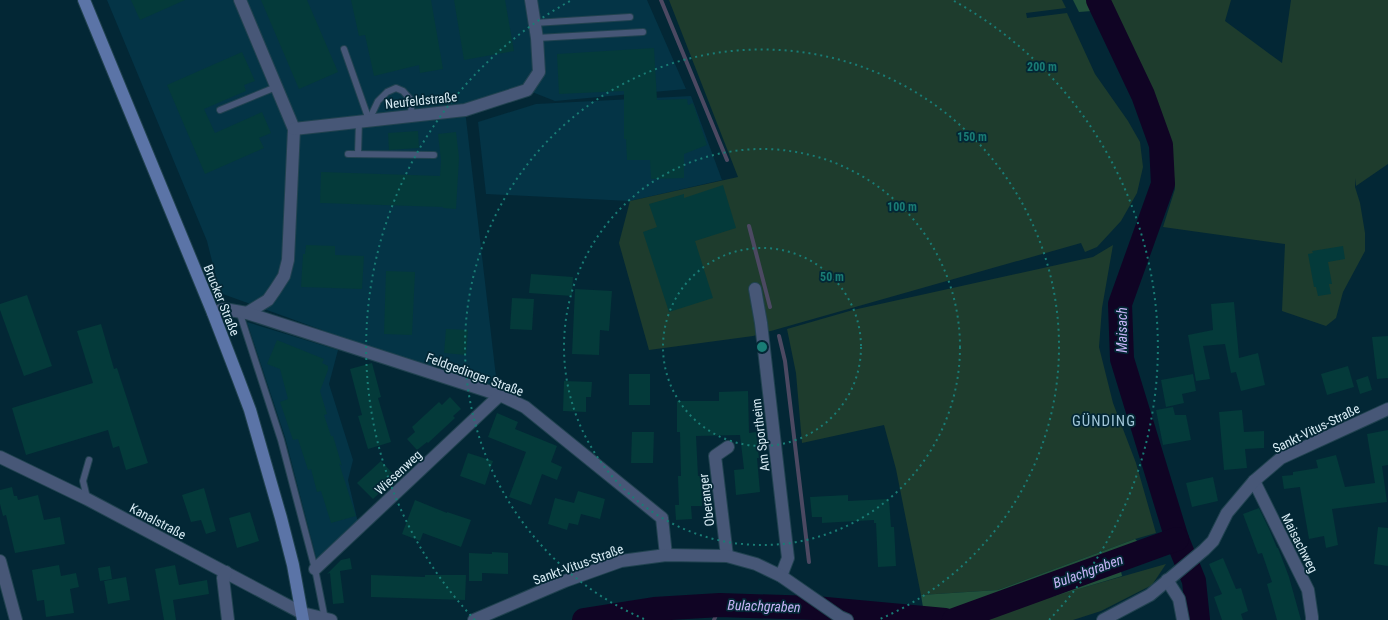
<svg xmlns="http://www.w3.org/2000/svg" width="1388" height="620" viewBox="0 0 1388 620" font-family="'Roboto Condensed',sans-serif">
	<rect width="100%" height="100%" fill="#032735"/>
	<!-- built -->
	<g fill="#043446">
		<path d="M107 0H647L686 89 555 101 527 90 465 110 498 394 220 293 207 241Z"/>
		<path d="M691 96 722 180 630 201 486 194 478 122 536 104Z"/>
		<path d="M247 322 338 350 329 384 353 460 348 480 358 523 317 561 285 437Z"/>
	</g>
	<!-- green -->
	<g fill="#1e3c2d">
		<path d="M669 0H1062L1066 8 1026 13 1027 18 1067 13 1095 74 1128 121 1140 142 1143 167 1137 193 1121 221 1097 247 1085 252 1081 243 753 336 649 350 619 243 630 201 738 177Z"/>
		<path d="M1108 0H1231L1225 21 1282 63 1291 0H1388V164L1356 186 1355 178V187L1360 203 1365 233V251L1343 292 1336 318 1326 326 1282 311 1285 244 1163 227 1175 189 1172 152 1162 114Z"/>
		<path d="M1113 245 1102 308 1099 347 1113 403 1136 463 1156 533 1135 539 998 590 921 595 896 469 884 425 802 443 796 373 787 329 853 310 1093 257Z"/>
		<path d="M1166 564 1152 585 1101 611 1073 620H975L1029 603Z"/>
	</g>
	<!-- forest -->
	<g fill="#22513b">
		<path d="M1073 0H1087L1092 11 1079 12Z"/>
		<path d="M1135 539 1143 546 1120 567 1122 576 975 620H925L921 595 998 590Z"/>
	</g>
	<g fill="none" stroke-linecap="round" stroke-linejoin="round">
		<!-- stream -->
		<g stroke="#4c4962" stroke-width="4">
			<path d="M661 0 727 160"/>
			<path d="M749 226 770 307"/>
			<path d="M779 336 785 361 809 562"/>
			<path d="M714 620 720 605"/>
		</g>
		<!-- river -->
		<g stroke="#100424" stroke-width="24">
			<path d="M1098 0 1143 95 1161 145 1163 184 1120 304 1122 359 1177 539 1194 581 1198 620"/>
			<path d="M584 620 654 609 720 605 815 608 945 620"/>
			<path d="M954 620 1177 539"/>
		</g>
	</g>
	<!-- building -->
	<g fill="#043a3a">
		<path d="M131 0H185L140 20Z"/>
		<path d="M261 0H307L338 72 299 89Z"/>
		<path d="M351 0H431L443 69 420 73 419 65 374 76 365 35 359 36Z"/>
		<path d="M454 0H505L514 51 464 60Z"/>
		<path d="M654 48 657 100 687 99 688 105 693 103 707 145 684 154V178L651 179 650 160H627L626 139H624V91L559 94 557 54Z"/>
		<path d="M242 52 255 81 244 85 246 91 204 109 215 133 262 112 271 133 259 138 264 148 205 174 167 85Z"/>
		<path d="M418 131 419 148 389 150 388 133Z"/>
		<path d="M456 132 459 158 456 209 443 208V207L320 203 321 172 440 176 441 160 438 134Z"/>
		<path d="M723 185 736 228 695 241 713 298 669 312 643 232 657 227 649 204 684 194V198Z"/>
		<path d="M306 245 335 246V255L364 256 362 289 301 287 303 254H305Z"/>
		<path d="M1343 246 1345 259 1328 262 1332 284H1329L1331 294 1318 296 1316 287H1314L1308 254 1313 253 1312 251Z"/>
		<path d="M386 271 415 272 412 335 384 334Z"/>
		<path d="M531 274 573 277 572 296 529 293Z"/>
		<path d="M575 289 612 291 609 331 600 330 599 355 572 354Z"/>
		<path d="M27 295 52 366 24 376 0 310V304Z"/>
		<path d="M512 298 534 299 532 330 510 329Z"/>
		<path d="M1234 302 1239 358 1258 353 1265 385 1241 391 1236 372 1231 373 1225 344 1203 346 1210 379 1196 381 1188 335 1213 330 1211 304Z"/>
		<path d="M101 324 114 369 117 368 148 463 126 470 119 446 113 448 108 430 26 455 12 408 93 383 77 331Z"/>
		<path d="M446 329 468 330 466 355 444 353Z"/>
		<path d="M1388 336V378L1377 379 1372 337Z"/>
		<path d="M277 340 324 359 322 363 328 366V370L320 391 327 414 324 415 331 436H333L342 466 339 463 356 516 331 523 321 491 317 492 311 469 308 470 298 439 293 440 280 402 288 399 280 369 267 364Z"/>
		<path d="M372 363 381 397 378 398 391 442 368 449 358 416 362 415 350 369Z"/>
		<path d="M1348 366 1354 387 1327 395 1321 374Z"/>
		<rect x="629" y="374" width="21" height="31"/>
		<path d="M1193 374 1196 391 1182 394 1184 403 1166 407 1161 380Z"/>
		<path d="M1368 376 1372 390 1360 394 1356 380Z"/>
		<path d="M564 381 592 382 591 397H586V412L563 411Z"/>
		<path d="M748 391 749 433 756 432 759 458H757L760 492 736 495 734 470 744 469 740 435 696 436 698 476H701L702 506H691L692 519 676 520 675 505H679L678 476H681L680 432H677V401H719V392Z"/>
		<path d="M450 397 461 409 453 416 455 418 442 430 428 443 427 442 417 450 407 439 415 432 412 427 439 402 442 405Z"/>
		<path d="M1173 407 1175 415H1186L1191 440 1163 445 1156 410Z"/>
		<path d="M1242 410 1244 432 1264 431V448L1245 449 1247 468 1224 470 1219 412Z"/>
		<path d="M497 413 518 422 515 429 557 446 551 462 562 467 557 480 542 474 531 505 509 497 526 452 488 437Z"/>
		<path d="M1388 430V465L1382 466 1387 502 1332 509 1338 545 1326 548 1324 536 1309 539 1300 487 1284 489 1282 476 1293 475V472L1318 468 1316 460 1336 455 1345 487 1375 483 1367 434Z"/>
		<path d="M632 432H654L653 463H631Z"/>
		<path d="M468 453 493 461 485 485 460 476Z"/>
		<path d="M381 461 396 477 373 499 357 483Z"/>
		<path d="M1213 477 1218 501 1192 507 1186 483Z"/>
		<path d="M12 487 14 496H17L18 500 38 495 44 520 60 517 65 544 15 553 6 515 3 516 0 504V490Z"/>
		<path d="M204 488 216 531 206 534 201 520 191 522 182 495Z"/>
		<path d="M578 491 605 499 600 519 581 514 578 525 569 523 567 530 548 524 555 498 574 503Z"/>
		<path d="M848 495V501L889 499 891 527H894L896 566 878 567 876 523H874V520L822 523V517H812L810 497Z"/>
		<path d="M415 500 447 513V512L471 520 461 547 423 533 420 541 402 534Z"/>
		<path d="M1259 508 1270 531 1277 548H1278L1289 577 1301 620H1277L1267 584 1272 582 1262 553 1258 554 1243 514Z"/>
		<path d="M250 512 259 541 237 548 229 518Z"/>
		<path d="M1378 527 1388 528V566L1374 564Z"/>
		<path d="M492 552 508 553V574L482 573V581H469V553L492 554Z"/>
		<path d="M350 558 352 569 340 571 344 603 333 604 330 573 327 574 341 560Z"/>
		<path d="M1223 558 1236 589 1241 588 1248 611 1241 614 1243 620H1222L1214 597 1222 594 1209 564Z"/>
		<path d="M59 565 61 576 76 573 79 587 70 589 74 613 46 617 44 600 37 601 32 570Z"/>
		<path d="M175 565 179 585 207 580 209 594 173 600 176 620H164L155 569Z"/>
		<path d="M110 566 112 579 100 581 98 568Z"/>
		<path d="M371 575 425 577V575H466L465 600 371 597Z"/>
		<path d="M126 577 130 600 108 604 104 581Z"/>
	</g>
	<g fill="none" stroke-linecap="round" stroke-linejoin="round">
		<defs>
			<g id="lane">
				<path d="M534 23 630 17"/>
				<path d="M537 38 643 32"/>
				<path d="M344 49 369 120"/>
				<path d="M220 110 276 87"/>
				<path d="M369 120 378 101 387 92 396 88 403 91 410 99 412 115"/>
				<path d="M348 154 434 155"/>
				<path d="M358 154 359 121"/>
				<path d="M239 311 281 440 315 569 325 619"/>
				<path d="M87 498 83 481 89 460"/>
			</g>
			<g id="street">
				<path d="M240 0 294 129 288 260 284 276 275 290 268 300 247 313"/>
				<path d="M294 129 465 110 527 90 539 72 537 38 531 0"/>
				<path d="M755 289 761 323 788 558 781 576"/>
				<path d="M213 313 224 309 247 313 500 395 525 407 662 518 666 555"/>
				<path d="M0 457 87 499 302 613 331 620"/>
				<path d="M1254 481 1308 590 1312 617V620"/>
				<path d="M727 556 715 456 728 447"/>
				<path d="M0 561 16 620"/>
				<path d="M315 569 500 395"/>
				<path d="M226 572 223 578 228 620"/>
				<path d="M1167 580 1179 599 1183 620"/>
				<path d="M474 620 565 581 621 561 666 555 727 556 756 564 781 576 840 617 847 620"/>
				<path d="M1103 620 1150 595 1204 550 1213 541 1227 513 1254 481 1281 458 1388 409"/>
			</g>
			<path id="secondary" d="M84 0 213 313 238 378 250 410 281 518 293 565 303 620"/>
		</defs>
		<!-- lane casing -->
		<use href="#lane" stroke="#214250" stroke-width="8"/>
		<!-- street casing -->
		<use href="#street" stroke="#214250" stroke-width="14"/>
		<!-- secondary casing -->
		<use href="#secondary" stroke="#214250" stroke-width="14"/>
		<!-- lane -->
		<use href="#lane" stroke="#475777" stroke-width="6"/>
		<!-- street -->
		<use href="#street" stroke="#475777" stroke-width="12"/>
		<!-- secondary -->
		<use href="#secondary" stroke="#5b74a7" stroke-width="12"/>
	</g>
	<!-- distance rings -->
	<g fill="none" stroke="#197c75" stroke-width="2" stroke-dasharray="2 4">
		<circle cx="762" cy="347" r="99"/>
		<circle cx="762" cy="347" r="198"/>
		<path d="M644 619A297 297 0 1 1 880 619"/>
		<path d="M475 620A396 396 0 0 1 570 1M954 1A396 396 0 0 1 1049 620"/>
	</g>
	<g text-anchor="middle" stroke-width="3.5" stroke-linejoin="round" paint-order="stroke">
		<!-- street labels -->
		<g font-size="13" fill="#d8ebf4" stroke="#032735">
			<text transform="translate(421 100) rotate(-6)" y="5">Neufeldstraße</text>
			<text transform="translate(222 300) rotate(68)" y="5">Brucker Straße</text>
			<text transform="translate(475 374) rotate(20)" y="5">Feldgedinger Straße</text>
			<text transform="translate(1316 428) rotate(-26)" y="5">Sankt-Vitus-Straße</text>
			<text transform="translate(760 435) rotate(-97)" y="5">Am Sportheim</text>
			<text transform="translate(398 472) rotate(-43)" y="5">Wiesenweg</text>
			<text transform="translate(706 500) rotate(-97)" y="5">Oberanger</text>
			<text transform="translate(158 521) rotate(28)" y="5">Kanalstraße</text>
			<text transform="translate(1300 543) rotate(63)" y="5">Maisachweg</text>
			<text transform="translate(578 564) rotate(-20)" y="5">Sankt-Vitus-Straße</text>
		</g>
		<!-- water labels -->
		<g font-size="14" font-style="italic" fill="#c7b4f6" stroke="#032735">
			<text transform="translate(1122 330) rotate(-90)" y="5">Maisach</text>
			<text transform="translate(1088 571) rotate(-20)" y="5">Bulachgraben</text>
			<text transform="translate(764 606) rotate(2)" y="5">Bulachgraben</text>
		</g>
		<!-- quarter labels -->
		<g font-size="15" letter-spacing="1" fill="#a0c5d7" stroke="#032735">
			<text x="1104" y="426">GÜNDING</text>
		</g>
	</g>
	<circle cx="762" cy="347" r="6" fill="#197c75" stroke="#032735" stroke-width="2"/>
	<g font-size="12" text-anchor="middle" font-weight="bold" fill="#197c75" stroke="#032735" stroke-width="3.5" stroke-linejoin="round" paint-order="stroke">
		<text x="1042" y="71">200 m</text>
		<text x="972" y="141">150 m</text>
		<text x="902" y="211">100 m</text>
		<text x="832" y="281">50 m</text>
	</g>
</svg>
